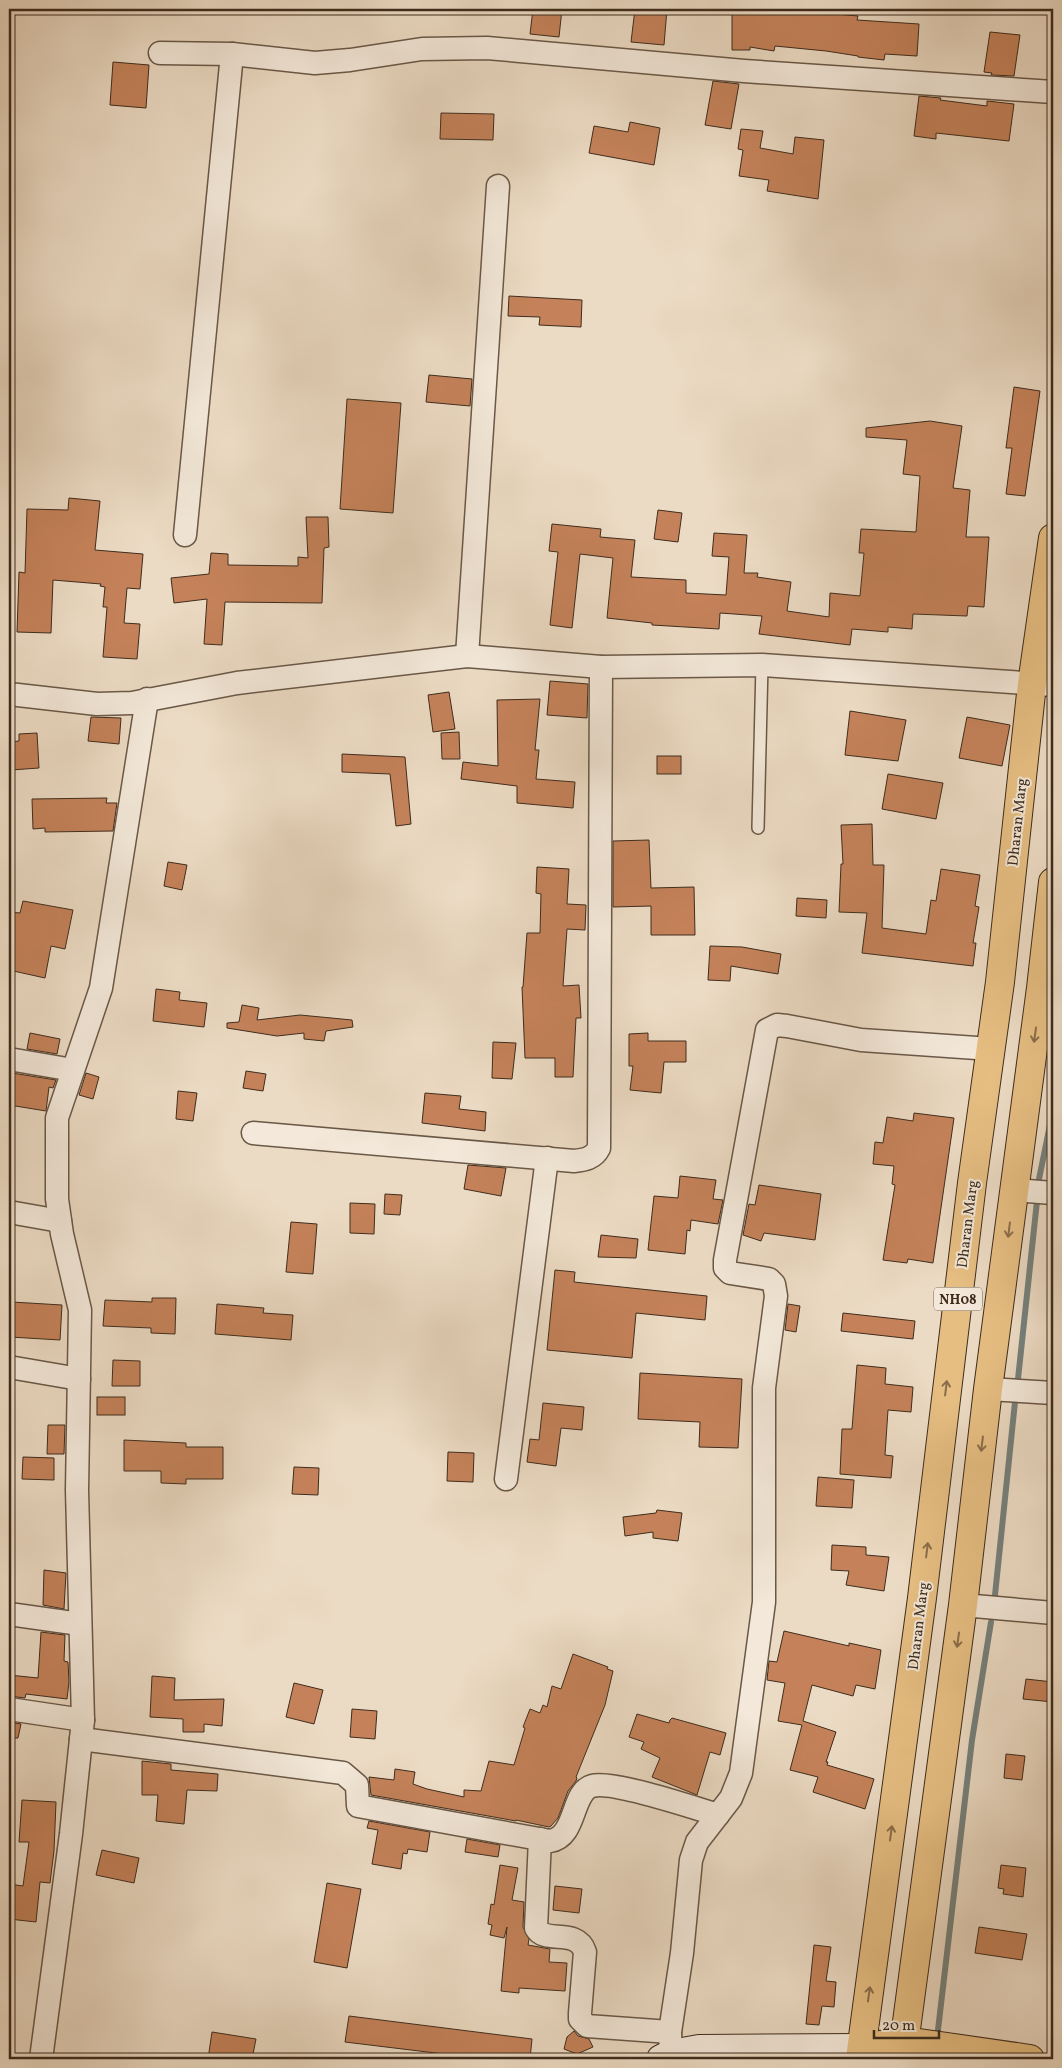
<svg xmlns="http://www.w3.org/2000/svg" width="1062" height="2068" viewBox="0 0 1062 2068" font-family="Vollkorn,serif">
	<rect width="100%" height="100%" fill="#ecdbc4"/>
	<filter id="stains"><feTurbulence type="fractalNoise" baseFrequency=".004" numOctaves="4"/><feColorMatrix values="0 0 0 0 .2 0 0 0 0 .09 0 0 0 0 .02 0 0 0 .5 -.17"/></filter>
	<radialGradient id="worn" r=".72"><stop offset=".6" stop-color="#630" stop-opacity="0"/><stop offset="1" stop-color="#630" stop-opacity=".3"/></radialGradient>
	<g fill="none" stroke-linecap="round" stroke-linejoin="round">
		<!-- stream -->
		<g stroke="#76817c" stroke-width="6">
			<path d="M1039 1179 1053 1110"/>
			<path d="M1018 1379 1037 1201"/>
			<path d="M995 1595 1015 1402"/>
			<path d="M938 2030 972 1740 991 1622"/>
		</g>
	</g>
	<!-- building -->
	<g fill="#c5825a" stroke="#3e2c1d">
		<path d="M533 9H562L559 37 530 34Z"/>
		<path d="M635 9H667L664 45 631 42Z"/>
		<path d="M732 9H816V12L858 16 857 20 919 24 917 56 885 54 884 60 858 57V56L826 51 775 46 774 51 750 47V50H732Z"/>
		<path d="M990 32 1020 35 1014 76 991 75 992 73 984 72Z"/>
		<path d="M113 62 149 65 146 108 110 105Z"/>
		<path d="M713 81 739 84 731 129 705 125Z"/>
		<path d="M919 96 941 98 940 100 987 106V101L1014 104 1009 141 936 133V139L914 136Z"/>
		<path d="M441 113 494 114 493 140 440 139Z"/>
		<path d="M630 122 660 128 654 165 589 153 594 126 628 132Z"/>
		<path d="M741 129 763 131 760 148 793 154 795 137 824 140 818 199 767 191 769 180 739 176 743 150 738 149Z"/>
		<path d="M509 296 582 300 581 327 539 325 540 317 508 316Z"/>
		<path d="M429 375 472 379 470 406 426 402Z"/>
		<path d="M1014 387 1040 391 1025 496 1006 494 1012 448H1006Z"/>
		<path d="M347 399 401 403 393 513 340 509Z"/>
		<path d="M930 421 962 426 953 488 970 490 966 537H989L984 607 968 606 967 616 913 614 912 629 888 627V632L852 629 850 645 759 634 762 616 720 613 719 629 652 625V623L607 618 613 558 580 554 572 628 550 625 558 552 549 551 552 524 601 529 600 537 635 540 631 577 686 580V593L726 595 729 557 712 556 714 533 747 535 744 573H758L757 577 791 582 787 611 829 617 830 593 860 596 864 553H859L861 529 916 532 920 476 903 474 907 440 866 437V428Z"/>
		<path d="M69 498 100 501 95 550 143 554 140 589 127 588 124 623 140 624 137 659 103 657 107 607H103L105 587 100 586 101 584 53 580 51 633 17 632 19 572 25 573 27 509 68 510Z"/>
		<path d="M658 510 682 513 678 542 654 539Z"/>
		<path d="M306 517H328L329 547 324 548 322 603 225 602 222 645 204 644 207 599 174 603 171 578 209 574 211 553 228 554V565L298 566V557L308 558Z"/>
		<path d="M550 681 588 684 587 718 547 715Z"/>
		<path d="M449 692 455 729 433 732 428 695Z"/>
		<path d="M540 699 535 750H539L536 779 575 782 573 808 517 803V786L461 779 463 762 498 766 497 700Z"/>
		<path d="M850 711 906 720 898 761 845 755Z"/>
		<path d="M91 717 121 718 119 744 88 741Z"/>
		<path d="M967 717 1010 725 1002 766 959 758Z"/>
		<path d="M459 732 460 759H442L441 733Z"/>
		<path d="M37 733 39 768 11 770 9 742 19 741V734Z"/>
		<path d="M342 754 405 757 411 824 396 826 390 774 342 772Z"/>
		<rect x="657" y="756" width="24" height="18"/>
		<path d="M888 774 943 783 936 819 882 809Z"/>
		<path d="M107 798 106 803H117L113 831 45 832V828L33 829 32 799Z"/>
		<path d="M872 824 873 865H884L882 928 926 934 931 900 936 901 941 869 980 875 975 906 979 907 973 943H976L973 966 862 953 867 913 839 912 841 864H843L841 825Z"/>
		<path d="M649 840 651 888 694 887 695 935H651V906L613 907V841Z"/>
		<path d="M168 862 187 865 182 890 164 886Z"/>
		<path d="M537 867 569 869 567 904 586 905 585 930 567 929 563 986 579 985 581 1018H576L573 1077H555V1058H525L522 987H523L527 933H540L541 894 536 893Z"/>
		<path d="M797 898 827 900 826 918 796 916Z"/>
		<path d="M23 901 73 910 65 949 51 946 45 978 9 970V912L20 913Z"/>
		<path d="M710 946 742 947 781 954 778 974 731 966 730 981 708 980Z"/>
		<path d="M156 989 180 992 179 1000 207 1003 204 1027 153 1021Z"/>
		<path d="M242 1005 259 1008 257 1020 300 1015 352 1020 353 1027 326 1031 324 1041 304 1039V1033L277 1036 227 1028V1023L239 1022Z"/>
		<path d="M30 1033 60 1039 57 1054 27 1049Z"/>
		<path d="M648 1033V1041H686V1062H664L661 1093 630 1090 633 1066H629V1034Z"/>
		<path d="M493 1042 516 1043 512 1079 492 1078Z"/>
		<path d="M246 1071 266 1074 263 1091 243 1088Z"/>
		<path d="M12 1073 56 1080 53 1088 49 1087 46 1111 9 1105Z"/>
		<path d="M86 1073 99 1077 93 1099 79 1095Z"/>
		<path d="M178 1091 197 1093 193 1121 176 1119Z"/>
		<path d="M425 1093 461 1096 459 1109 486 1112 485 1131 422 1123Z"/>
		<path d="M914 1113 954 1118 933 1263 908 1259 907 1263 883 1260 895 1185 892 1184 894 1166 873 1164 875 1142 883 1143 887 1117 913 1121Z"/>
		<path d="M468 1165 506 1168 501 1196 464 1189Z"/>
		<path d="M680 1176 716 1180 713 1199 723 1200 718 1224 691 1220 690 1231 687 1230 685 1254 648 1250 654 1196 678 1198Z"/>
		<path d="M759 1185 821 1194 815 1240 764 1233 761 1241 743 1235 749 1204 755 1205Z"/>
		<path d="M385 1194 402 1195 400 1215 384 1214Z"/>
		<path d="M350 1203 375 1204 374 1234 350 1233Z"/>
		<path d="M291 1222 317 1224 313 1274 286 1272Z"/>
		<path d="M601 1235 638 1239 636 1258 598 1257Z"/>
		<path d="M555 1270 575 1272 574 1282 707 1296 705 1320 636 1313 632 1358 547 1350Z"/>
		<path d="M152 1298H176L175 1334 151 1333V1328L103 1326 105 1300 152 1302Z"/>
		<path d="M12 1302 62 1305 60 1340 10 1337Z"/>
		<path d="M217 1304 264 1308 263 1313 293 1315 291 1340 215 1334Z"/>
		<path d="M788 1304 800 1306 796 1332 785 1330Z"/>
		<path d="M843 1313 915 1321 913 1339 841 1331Z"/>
		<path d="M113 1360 140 1361V1386H112Z"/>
		<path d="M857 1365 886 1368 885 1384 913 1387 911 1412 888 1410 885 1455 893 1456 891 1478 840 1474 842 1429H852Z"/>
		<path d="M640 1373 742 1379 738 1448 699 1447 700 1422 638 1419Z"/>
		<rect x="97" y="1397" width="28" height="18"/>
		<path d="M543 1403 584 1407 582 1430 561 1428 556 1466 527 1462 530 1439 539 1440Z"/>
		<path d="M48 1425H65L64 1454H47Z"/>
		<path d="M124 1440 186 1443V1447H223V1479H186V1484L161 1483V1471H124Z"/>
		<path d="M448 1452 474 1453 473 1482 447 1481Z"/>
		<path d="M23 1457 54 1458V1480L22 1479Z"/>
		<path d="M294 1467 319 1468 318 1495 292 1494Z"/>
		<path d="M818 1477 854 1480 852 1508 816 1506Z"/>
		<path d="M657 1510 682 1513 678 1541 653 1538V1532L625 1536 623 1517 656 1513Z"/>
		<path d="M832 1545 866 1547V1555L889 1557 884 1591 846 1585 849 1571 831 1570Z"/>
		<path d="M44 1570 66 1573 64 1609 43 1605Z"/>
		<path d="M784 1631 849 1646V1643L881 1650 875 1689 856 1685 853 1696 812 1685 803 1721 836 1732 826 1762H828L827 1765 874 1779 865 1809 813 1792 818 1777 790 1770 802 1725 778 1721 785 1683 767 1680 769 1661 777 1662Z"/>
		<path d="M41 1632 65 1635 64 1661 68 1662 69 1682 67 1699 26 1694 25 1698 9 1696V1675L38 1678Z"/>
		<path d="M573 1654 608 1667 607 1669 613 1671 605 1705 576 1777 577 1778 576 1781 568 1791 558 1818 551 1826 549 1827 516 1820V1821L371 1795 369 1777 394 1780 395 1769 415 1772 413 1784 427 1789 464 1797V1790L481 1791 489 1761 514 1765 525 1728 523 1727 530 1709 540 1713 543 1705 547 1707 552 1686 561 1689Z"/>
		<path d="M152 1676 175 1678 174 1700 224 1699 222 1726 204 1724V1732H183V1719L150 1717Z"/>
		<path d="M1026 1679 1053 1682V1702L1023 1699Z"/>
		<path d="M294 1683 323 1690 314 1724 286 1717Z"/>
		<path d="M352 1709 377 1711 375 1739 350 1737Z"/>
		<path d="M637 1714 669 1723 670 1720 672 1718 726 1733 720 1755 710 1752 697 1795 652 1777 660 1758 641 1749 644 1742 629 1737Z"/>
		<path d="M9 1722 21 1724 18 1738H9Z"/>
		<path d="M1006 1754 1025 1756 1022 1780 1004 1778Z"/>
		<path d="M142 1761 171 1764V1770L218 1774 217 1791 187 1790 184 1824 156 1821 158 1795H142Z"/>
		<path d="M22 1800 56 1802 54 1851 50 1883 40 1882 36 1922 9 1919V1884L23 1886 29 1842H19Z"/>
		<path d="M369 1821 430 1832 427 1852 408 1849 407 1854 403 1853 401 1869 372 1864 378 1830 367 1828Z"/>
		<path d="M467 1839 500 1845 498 1857 465 1852Z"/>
		<path d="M102 1850 139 1858 134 1883 96 1875Z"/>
		<path d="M500 1865 518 1868 512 1900 524 1902 523 1927 529 1939 528 1945 550 1949 549 1962 567 1963 565 1991 519 1988V1993L501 1991 507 1927 504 1938 490 1935 492 1925 488 1924 491 1904 494 1905Z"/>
		<path d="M1001 1865 1026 1868 1023 1897 1003 1894 1004 1889 998 1888Z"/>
		<path d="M327 1883 361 1889 347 1968 314 1962Z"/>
		<path d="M555 1886 582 1889 579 1913 553 1910Z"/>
		<path d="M979 1927 1027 1934 1022 1960 975 1953Z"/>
		<path d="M814 1945 831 1947 826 1981 836 1982 834 2007 822 2006 819 2025 806 2024Z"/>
		<path d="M349 2016 532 2039 530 2059H485L345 2042Z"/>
		<path d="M574 2031 578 2036 589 2039 593 2047 577 2054 564 2049 567 2037Z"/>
		<path d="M212 2032 256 2039 252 2059H208Z"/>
	</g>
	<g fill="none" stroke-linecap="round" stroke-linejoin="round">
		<defs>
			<path id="lane" d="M758 828 762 665"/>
			<g id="street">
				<path d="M160 53 232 54 315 63 350 60 422 49 487 48 744 71 1053 92"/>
				<path d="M185 535 232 54"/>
				<path d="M467 656 498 186"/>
				<path d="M9 694 97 704 132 703 237 683 467 656 601 667 762 665 1053 685"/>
				<path d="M9 1059 73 1070"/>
				<path d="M253 1133 574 1161C585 1160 594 1158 599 1148L601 667"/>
				<path d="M1014 1190 1053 1193"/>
				<path d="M9 1212 60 1221"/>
				<path d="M9 1367 79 1379"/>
				<path d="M988 1389 1053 1393"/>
				<path d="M506 1479 547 1158"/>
				<path d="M963 1605 1053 1613"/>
				<path d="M9 1614 80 1624"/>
				<path d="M9 1709 83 1720"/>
				<path d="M81 1739 343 1773 357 1785 358 1806 550 1841C577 1837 571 1792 592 1786 612 1780 694 1808 718 1815"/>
				<path d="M540 1839 536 1928C545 1945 577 1927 585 1952L580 2013V2019L587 2026 670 2032"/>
				<path d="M671 2054 670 2032 682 1953 691 1860 697 1842 731 1798 741 1773 764 1602V1388L776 1296 774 1284 769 1279 730 1273 725 1268V1260L767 1030 777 1025 787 1026 861 1040 991 1049"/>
				<path d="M41 2059 71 1834 83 1720 77 1490 80 1310 62 1234 57 1199V1118L101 988 147 699"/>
			</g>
			<path id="secondary" d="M661 2059 671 2054 699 2049 862 2048"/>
			<g id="primary">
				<path d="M862 2048 905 2041 1030 2059"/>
				<path d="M860 2059 922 1598 972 1183 1000 982 1032 684 1053 538"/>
				<path d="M902 2059 963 1605 988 1389 1041 988 1053 882"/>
			</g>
		</defs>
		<!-- lane casing -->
		<use href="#lane" stroke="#6a5847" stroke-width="14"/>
		<!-- street casing -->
		<use href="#street" stroke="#6a5847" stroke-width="25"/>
		<!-- secondary casing -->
		<use href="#secondary" stroke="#3e2c1d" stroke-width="30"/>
		<!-- primary casing -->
		<use href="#primary" stroke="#3e2c1d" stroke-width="30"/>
		<!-- lane -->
		<use href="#lane" stroke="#f3e8d9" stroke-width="11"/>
		<!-- street -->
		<use href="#street" stroke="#f3e8d9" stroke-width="22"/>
		<!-- secondary -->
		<use href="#secondary" stroke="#f3e8d9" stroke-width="28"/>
		<!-- primary -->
		<use href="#primary" stroke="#e6be82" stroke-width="28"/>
	</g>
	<!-- one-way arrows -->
	<defs><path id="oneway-shaft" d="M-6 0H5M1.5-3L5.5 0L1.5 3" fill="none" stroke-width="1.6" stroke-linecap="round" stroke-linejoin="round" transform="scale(1.25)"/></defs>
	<g stroke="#8a6e4a">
		<use href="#oneway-shaft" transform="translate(1035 1035) rotate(98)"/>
		<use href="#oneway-shaft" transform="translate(1009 1230) rotate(97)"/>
		<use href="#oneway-shaft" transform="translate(946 1388) rotate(-83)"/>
		<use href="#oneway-shaft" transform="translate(982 1444) rotate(97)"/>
		<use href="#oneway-shaft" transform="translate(927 1550) rotate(-83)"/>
		<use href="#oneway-shaft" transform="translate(958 1640) rotate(98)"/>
		<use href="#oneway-shaft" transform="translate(891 1833) rotate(-82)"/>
		<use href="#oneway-shaft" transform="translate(869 1994) rotate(-82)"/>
	</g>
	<g text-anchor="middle" stroke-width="4" stroke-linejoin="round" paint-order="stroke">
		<!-- shield labels -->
		<rect fill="#f3e8d9" stroke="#746455" stroke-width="1" x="934" y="1287.5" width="48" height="23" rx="4"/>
		<g font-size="14" font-weight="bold" fill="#3e2c1d">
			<text x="958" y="1304">NH08</text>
		</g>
		<!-- street labels -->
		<g font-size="15" fill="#3e2c1d" stroke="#f3e8d9">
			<text transform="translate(1017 822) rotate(-84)" y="5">Dharan Marg</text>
			<text transform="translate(967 1224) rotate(-83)" y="5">Dharan Marg</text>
			<text transform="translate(918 1626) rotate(-83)" y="5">Dharan Marg</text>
		</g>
	</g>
	<!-- margin -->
	<rect width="1062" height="2068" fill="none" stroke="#ecdbc4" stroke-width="30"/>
	<rect x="10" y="10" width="1042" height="2048" fill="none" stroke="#3e2c1d" stroke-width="2.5"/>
	<rect x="15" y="15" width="1032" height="2038" fill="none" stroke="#3e2c1d"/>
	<!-- scale -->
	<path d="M874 2030v8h65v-8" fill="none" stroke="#3e2c1d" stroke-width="2.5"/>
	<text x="882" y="2030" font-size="15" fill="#3e2c1d" stroke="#f3e8d9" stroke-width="4" paint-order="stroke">20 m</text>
	<rect width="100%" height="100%" filter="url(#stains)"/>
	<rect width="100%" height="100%" fill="url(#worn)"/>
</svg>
